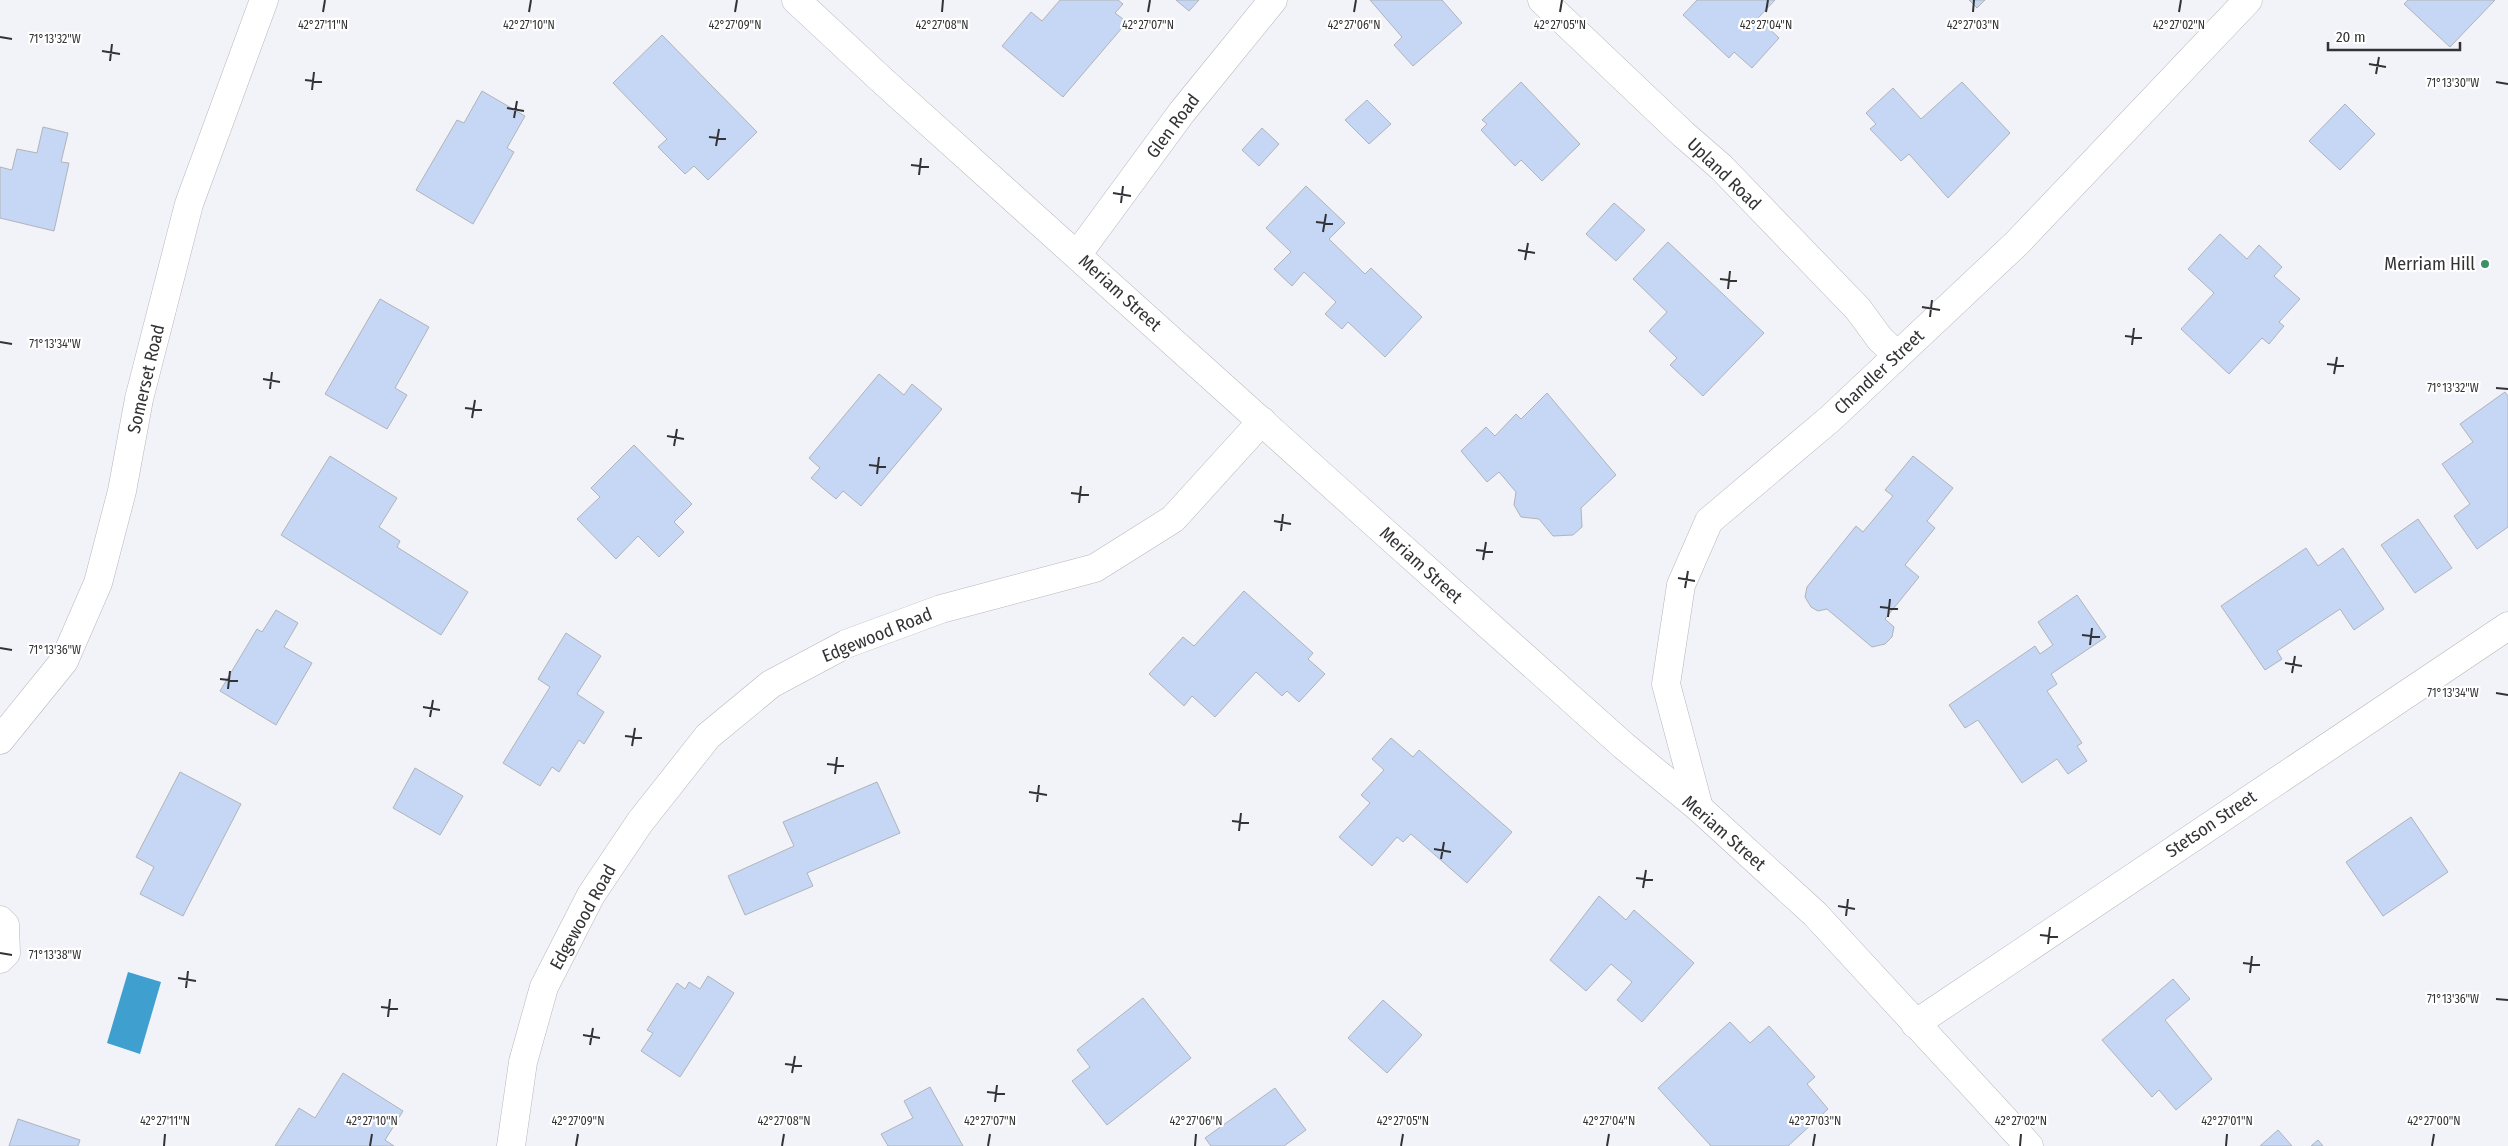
<svg xmlns="http://www.w3.org/2000/svg" width="2508" height="1146" viewBox="0 0 2508 1146" font-family="'Fira Sans Condensed',sans-serif">
	<rect width="100%" height="100%" fill="#f2f2f9"/>
	<!-- water -->
	<path fill="#3f9fcf" d="M128 972 161 982 140 1054 107 1043Z"/>
	<!-- building -->
	<g fill="#c5d7f5" stroke="#b0b4b9">
		<path d="M1060 0H1118L1123 4 1115 13 1127 22 1063 97 1002 46 1031 12 1042 21Z"/>
		<path d="M1176 0H1199L1189 11Z"/>
		<path d="M1370 0H1442L1462 23 1413 66 1394 45 1402 37Z"/>
		<path d="M1697 0H1775L1758 18 1779 38 1752 68 1734 52 1729 58 1683 15Z"/>
		<path d="M1969 0H1985L1977 8Z"/>
		<path d="M2408 0H2495L2450 47 2404 4Z"/>
		<path d="M662 35 757 132 708 180 694 166 685 174 658 147 667 139 613 83Z"/>
		<path d="M1521 82 1580 144 1542 181 1521 160 1515 166 1481 130 1487 124 1482 120Z"/>
		<path d="M1962 82 2010 133 1948 198 1909 154 1901 161 1870 129 1876 124 1866 113 1893 88 1921 119Z"/>
		<path d="M482 91 525 116 507 148 514 152 473 224 416 190 457 120 464 123Z"/>
		<path d="M1367 100 1391 124 1369 144 1345 120Z"/>
		<path d="M2345 104 2375 134 2340 170 2309 141Z"/>
		<path d="M43 127 68 133 61 162 69 163 54 231 0 218V167L12 170 17 149 37 153Z"/>
		<path d="M1262 128 1279 144 1259 166 1242 150Z"/>
		<path d="M1306 186 1345 223 1329 239 1365 274 1371 268 1422 317 1385 357 1348 322 1342 329 1325 314 1336 302 1304 272 1292 286 1274 269 1291 252 1266 228Z"/>
		<path d="M1614 203 1645 230 1616 261 1586 234Z"/>
		<path d="M2220 234 2247 259 2259 245 2282 267 2274 276 2300 299 2279 322 2284 326 2269 344 2262 338 2229 374 2181 329 2214 293 2188 269Z"/>
		<path d="M1668 242 1764 333 1703 396 1670 365 1677 358 1649 331 1667 312 1633 279Z"/>
		<path d="M380 299 429 327 395 388 407 395 387 429 325 394Z"/>
		<path d="M879 374 904 395 912 384 942 409 861 506 843 491 836 499 811 478 820 468 809 458Z"/>
		<path d="M2505 392 2508 396V527L2477 549 2454 516 2470 504 2442 464 2473 442 2460 424Z"/>
		<path d="M1547 393 1616 475 1581 508 1582 527 1573 535 1553 536 1539 519 1521 517 1514 505 1516 492 1499 472 1487 482 1461 451 1486 427 1495 436 1516 414 1521 419Z"/>
		<path d="M634 445 692 504 674 522 684 532 659 557 638 536 616 559 577 519 600 497 591 488Z"/>
		<path d="M330 456 397 498 379 527 400 541 397 547 468 592 441 635 281 535Z"/>
		<path d="M1913 456 1953 488 1927 521 1935 528 1905 565 1919 577 1885 619 1894 627 1892 637 1885 644 1872 647 1827 609 1818 611 1811 607 1805 597 1807 587 1856 526 1863 532 1893 496 1885 490Z"/>
		<path d="M2418 519 2452 568 2415 593 2381 545Z"/>
		<path d="M2306 548 2318 566 2343 548 2384 609 2354 630 2340 609 2277 651 2282 659 2265 670 2221 606Z"/>
		<path d="M1244 591 1313 653 1308 659 1325 674 1299 702 1287 691 1282 696 1256 672 1215 717 1192 696 1184 706 1149 674 1183 637 1194 646Z"/>
		<path d="M2077 595 2106 637 2051 674 2057 684 2047 691 2082 743 2077 746 2087 761 2068 774 2057 759 2022 783 1978 720 1965 728 1949 705 2035 646 2040 654 2053 645 2038 622Z"/>
		<path d="M276 610 298 623 284 647 312 663 276 725 220 691 257 629 262 632Z"/>
		<path d="M566 633 601 656 577 694 604 712 584 744 579 740 559 772 552 767 540 786 503 763 550 687 538 679Z"/>
		<path d="M1391 738 1413 757 1419 750 1512 832 1467 883 1411 834 1403 842 1397 837 1372 866 1339 837 1370 803 1361 795 1384 770 1372 759Z"/>
		<path d="M415 768 463 796 440 835 393 808Z"/>
		<path d="M180 772 241 804 183 916 140 894 154 867 136 857Z"/>
		<path d="M877 782 900 833 807 873 813 886 745 915 728 876 794 846 783 822Z"/>
		<path d="M2411 817 2448 872 2383 916 2346 862Z"/>
		<path d="M1599 896 1626 920 1634 910 1694 963 1642 1022 1617 1000 1632 982 1611 964 1586 991 1550 960Z"/>
		<path d="M708 976 734 993 680 1077 641 1051 653 1033 647 1030 677 983 685 989 689 982 700 989Z"/>
		<path d="M2173 979 2190 999 2165 1020 2212 1079 2176 1110 2159 1090 2152 1097 2102 1040Z"/>
		<path d="M1143 998 1191 1058 1107 1125 1072 1081 1090 1067 1077 1050Z"/>
		<path d="M1383 1000 1422 1035 1387 1073 1348 1038Z"/>
		<path d="M1730 1022 1750 1043 1769 1026 1815 1077 1807 1084 1828 1109 1788 1146H1711L1658 1088Z"/>
		<path d="M343 1073 403 1111 385 1140 394 1146H275L299 1108 315 1118Z"/>
		<path d="M930 1087 963 1146H888L881 1134 913 1118 904 1101Z"/>
		<path d="M1275 1088 1306 1130 1284 1146H1211L1205 1138Z"/>
		<path d="M18 1119 80 1140 78 1146H9Z"/>
		<path d="M2278 1130 2292 1146H2260Z"/>
		<path d="M2318 1140 2323 1146H2311Z"/>
	</g>
	<g fill="none" stroke-linecap="round" stroke-linejoin="round">
		<defs>
			<g id="minor">
				<path d="M796 0 884 82 1371 520 1624 746 1699 808 1815 914 2029 1146"/>
				<path d="M1542 0 1683 134 1721 167 1858 309 1880 339 1897 355"/>
				<path d="M1077 255 1182 112 1273 0"/>
				<path d="M0 740 64 661 98 583 122 491 139 399 189 204 264 0"/>
				<path d="M1699 808 1666 684 1681 585 1709 521 1831 418 2017 243 2248 0"/>
				<path d="M0 920 5 925 6 953 0 959"/>
				<path d="M1915 1024 2508 626"/>
				<path d="M511 1146 523 1062 544 987 591 895 640 822 708 736 771 684 846 644 941 609 1095 568 1173 519 1262 421"/>
			</g>
		</defs>
		<!-- minor casing -->
		<use href="#minor" stroke="#b7b7bd" stroke-width="29"/>
		<!-- minor -->
		<use href="#minor" stroke="#fff" stroke-width="28"/>
	</g>
	<!-- ticks -->
	<path fill="none" stroke="#333335" stroke-width="2" d="M323 12 325 0M529 12 531 0M735 12 737 0M942 12 943 0M1148 12 1150 0M1354 12 1356 0M1560 12 1562 0M1766 12 1768 0M1973 12 1974 0M2179 12 2181 0M0 37 12 39M102 51 120 54M110 61 112 44M2369 64 2386 67M2376 74 2379 57M305 80 322 82M2496 82 2508 84M312 90 314 72M507 108 524 111M514 118 517 101M709 137 726 139M716 146 719 129M911 165 929 167M919 175 921 158M1113 193 1131 196M1121 203 1123 186M1316 222 1333 224M1323 232 1326 214M1518 250 1535 253M1525 260 1528 243M1720 279 1737 281M1728 289 1730 271M1922 307 1940 310M1930 317 1932 300M2125 336 2142 338M0 342 12 344M2132 345 2134 328M2327 364 2344 366M2334 374 2337 357M263 379 280 382M2496 388 2508 389M270 389 272 372M465 408 482 410M472 418 475 400M667 436 684 439M674 446 677 429M869 465 886 467M877 474 879 457M1071 493 1089 495M1079 503 1081 486M1274 521 1291 524M1281 531 1283 514M1476 550 1493 552M1483 560 1486 542M1678 578 1695 581M1685 588 1688 571M1880 607 1898 609M1888 617 1890 599M2082 635 2100 637M2090 645 2092 628M0 648 12 650M2285 663 2302 666M2292 673 2295 656M220 679 238 681M228 689 230 671M2496 693 2508 695M423 707 440 710M430 717 433 700M625 736 642 738M632 746 635 728M827 764 844 766M835 774 837 757M1029 792 1047 795M1037 802 1039 785M1232 821 1249 823M1239 831 1241 813M1434 849 1451 852M1441 859 1444 842M1636 878 1653 880M1643 888 1646 870M1838 906 1855 909M1846 916 1848 899M2040 935 2058 937M2048 944 2050 927M0 953 12 955M2243 963 2260 965M2250 973 2252 956M178 978 196 981M186 988 188 971M2496 999 2508 1000M381 1007 398 1009M388 1017 390 999M583 1035 600 1038M590 1045 593 1028M785 1064 802 1066M792 1073 795 1056M987 1092 1005 1094M995 1102 997 1085M164 1146 165 1134M370 1146 372 1134M576 1146 578 1134M782 1146 784 1134M988 1146 990 1134M1195 1146 1196 1134M1401 1146 1403 1134M1607 1146 1609 1134M1813 1146 1815 1134M2020 1146 2021 1134M2226 1146 2227 1134M2432 1146 2434 1134"/>
	<!-- markers -->
	<circle fill="#3c9164" stroke="#fff" stroke-width="2" cx="2485" cy="264" r="5"/>
	<g text-anchor="middle" stroke-width="4.5" stroke-linejoin="round" paint-order="stroke">
		<!-- street labels -->
		<g font-size="18" fill="#333335" stroke="#fff">
			<text transform="translate(1173 126) rotate(-53)" y="6">Glen Road</text>
			<text transform="translate(1724 174) rotate(44)" y="6">Upland Road</text>
			<text transform="translate(1120 293) rotate(42)" y="6">Meriam Street</text>
			<text transform="translate(1879 372) rotate(-43)" y="6">Chandler Street</text>
			<text transform="translate(146 379) rotate(-77)" y="6">Somerset Road</text>
			<text transform="translate(1421 565) rotate(42)" y="6">Meriam Street</text>
			<text transform="translate(877 635) rotate(-22)" y="6">Edgewood Road</text>
			<text transform="translate(2211 824) rotate(-34)" y="6">Stetson Street</text>
			<text transform="translate(1724 833) rotate(41)" y="6">Meriam Street</text>
			<text transform="translate(583 917) rotate(-61)" y="6">Edgewood Road</text>
		</g>
		<!-- poi labels -->
		<g font-size="18" fill="#333335" stroke="#fff" text-anchor="end">
			<text x="2475" y="270">Merriam Hill</text>
		</g>
	</g>
	<g font-size="12" text-anchor="middle" fill="#333335" stroke="#fff" stroke-width="4.5" stroke-linejoin="round" paint-order="stroke">
		<text x="323" y="29">42°27'11"N</text>
		<text x="529" y="29">42°27'10"N</text>
		<text x="735" y="29">42°27'09"N</text>
		<text x="942" y="29">42°27'08"N</text>
		<text x="1148" y="29">42°27'07"N</text>
		<text x="1354" y="29">42°27'06"N</text>
		<text x="1560" y="29">42°27'05"N</text>
		<text x="1766" y="29">42°27'04"N</text>
		<text x="1973" y="29">42°27'03"N</text>
		<text x="2179" y="29">42°27'02"N</text>
		<text x="55" y="43">71°13'32"W</text>
		<text x="2453" y="87">71°13'30"W</text>
		<text x="55" y="348">71°13'34"W</text>
		<text x="2453" y="392">71°13'32"W</text>
		<text x="55" y="654">71°13'36"W</text>
		<text x="2453" y="697">71°13'34"W</text>
		<text x="55" y="959">71°13'38"W</text>
		<text x="2453" y="1003">71°13'36"W</text>
		<text x="165" y="1125">42°27'11"N</text>
		<text x="372" y="1125">42°27'10"N</text>
		<text x="578" y="1125">42°27'09"N</text>
		<text x="784" y="1125">42°27'08"N</text>
		<text x="990" y="1125">42°27'07"N</text>
		<text x="1196" y="1125">42°27'06"N</text>
		<text x="1403" y="1125">42°27'05"N</text>
		<text x="1609" y="1125">42°27'04"N</text>
		<text x="1815" y="1125">42°27'03"N</text>
		<text x="2021" y="1125">42°27'02"N</text>
		<text x="2227" y="1125">42°27'01"N</text>
		<text x="2434" y="1125">42°27'00"N</text>
	</g>
	<!-- scale -->
	<path d="M2328 42v8h132v-8" fill="none" stroke="#333335" stroke-width="2.5"/>
	<text x="2336" y="42" font-size="15" fill="#333335" stroke="#ffffff" stroke-width="4" paint-order="stroke">20 m</text>
</svg>
